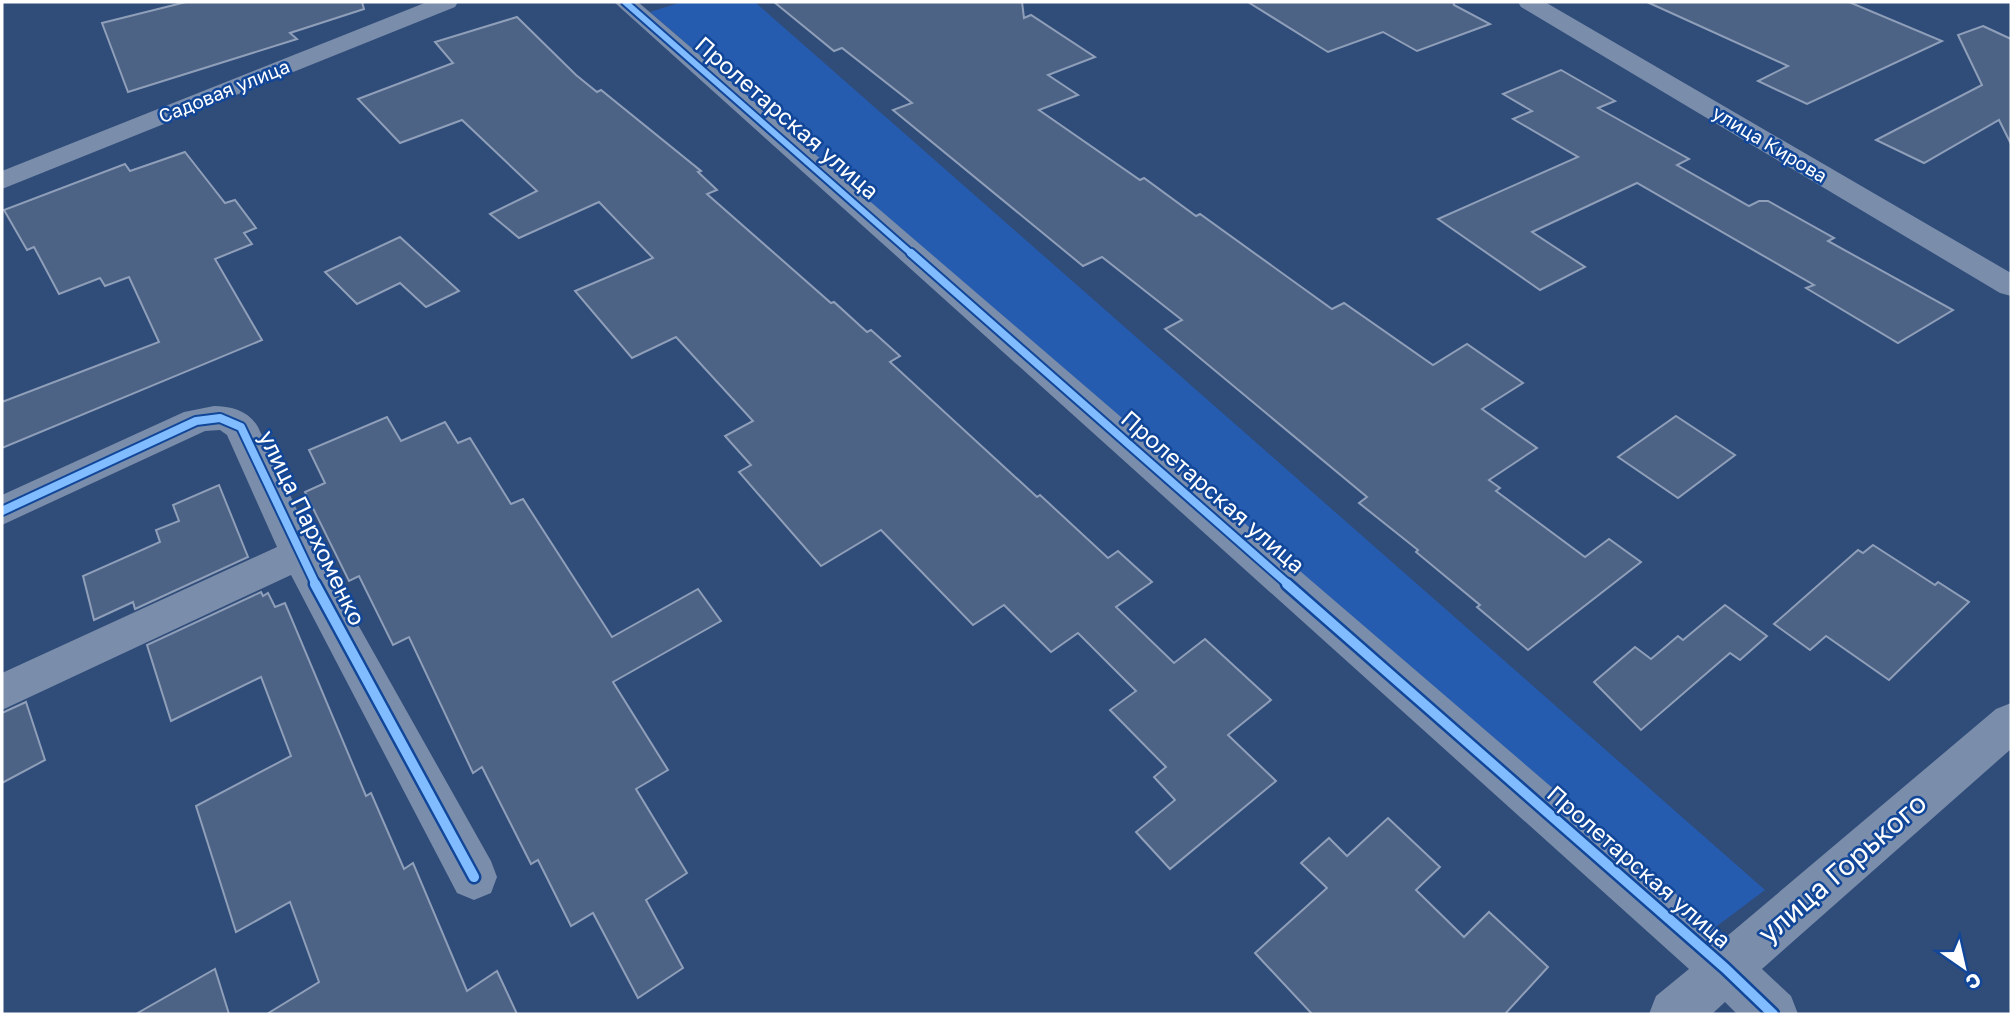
<svg xmlns="http://www.w3.org/2000/svg" width="2013" height="1016" viewBox="0 0 2013 1016" font-family="'Golos Text',sans-serif">
	<rect width="100%" height="100%" fill="#304c79"/>
	<!-- green -->
	<path fill="#265caf" d="M682 2H755L1765 890 1709 932 650 12Z"/>
	<!-- building -->
	<g fill="#4c6386" stroke="#8f9fb9" stroke-width="2">
		<path d="M186 2H362L364 9 290 33 297 39 128 92 102 23Z"/>
		<path d="M774 2H1022L1024 18 1031 15 1095 57 1048 75 1078 95 1039 110 1140 180 1144 178 1196 216 1200 214 1332 309 1344 303 1433 365 1467 344 1523 383 1482 409 1537 448 1489 480 1500 488 1496 491 1585 557 1609 539 1641 562 1528 650 1477 607 1480 605 1416 552 1418 550 1359 503 1367 497 1165 329 1182 320 1102 257 1083 266 893 110 912 103 842 48 834 51Z"/>
		<path d="M1248 2H1453L1454 5 1490 24 1417 51 1383 32 1328 52Z"/>
		<path d="M1647 2H1849L1942 41 1807 104 1758 81 1788 66Z"/>
		<path d="M517 17 576 75 597 92 601 90 701 171 698 172 717 190 707 194 831 303 834 302 867 332 871 330 900 356 890 362 1037 497 1040 495 1108 558 1118 551 1152 582 1116 607 1174 663 1205 639 1271 700 1228 735 1276 781 1170 869 1136 832 1175 800 1154 777 1166 767 1110 710 1136 691 1078 633 1051 652 1004 605 973 625 881 530 821 566 739 472 751 465 725 436 753 421 676 337 632 358 575 291 653 258 599 202 519 238 490 214 537 191 462 120 400 143 358 99 453 63 435 42Z"/>
		<path d="M1983 26 2011 39V144L1999 120 1924 163 1876 140 1982 85 1958 35Z"/>
		<path d="M1561 70 1615 101 1598 108 1689 159 1677 165 1749 206 1759 201H1768L1834 238 1828 241 1953 310 1898 343 1806 288 1814 285 1637 183 1532 232 1585 267 1540 290 1438 219 1578 157 1513 119 1532 111 1503 94Z"/>
		<path d="M185 152 225 203 235 200 256 228 244 233 252 244 215 259 262 340 2 448V402L159 342 129 277 105 286 100 278 59 294 34 247 27 250 4 210 125 164 130 171Z"/>
		<path d="M400 237 459 291 426 307 400 283 357 304 325 272Z"/>
		<path d="M1676 416 1735 455 1678 498 1618 457Z"/>
		<path d="M387 417 401 441 445 422 458 443 470 438 511 504 523 499 612 637 698 589 721 621 613 682 668 770 636 789 687 873 646 900 683 968 638 998 593 913 571 926 538 860 531 864 482 767 473 773 409 637 393 645 359 576 349 581 305 492 325 483 309 450Z"/>
		<path d="M219 485 248 557 135 609 133 602 94 620 83 576 160 542 156 530 179 521 173 505Z"/>
		<path d="M1873 545 1935 585 1938 582 1969 602 1889 680 1826 636 1810 650 1774 624 1858 550 1863 553Z"/>
		<path d="M261 592 263 596 268 593 275 607 285 603 366 796 371 793 404 869 413 863 467 991 497 971 517 1014H267L319 982 290 902 236 932 196 806 291 756 261 677 171 721 147 645Z"/>
		<path d="M1725 605 1767 636 1740 660 1730 653 1641 730 1594 682 1635 647 1651 659 1678 636 1683 640Z"/>
		<path d="M26 702 45 760 2 783V713Z"/>
		<path d="M1388 818 1440 867 1416 890 1464 937 1489 912 1548 967 1505 1014H1312L1255 953 1327 888 1301 863 1329 838 1347 856Z"/>
		<path d="M215 969 229 1014H136Z"/>
	</g>
	<g fill="none" stroke-linecap="round" stroke-linejoin="round">
		<!-- street -->
		<g fill="#7a8dab" fill-rule="evenodd">
			<path d="M427 2H458L455 7 2 189V171Z"/>
			<path d="M614 2H638L1726 937 1996 709 2011 703V749L1762 969 1791 996 1798 1014H1737L1725 1002 1712 1014H1649L1656 996 1689 969Z"/>
			<path d="M1518 2H1545L2011 273V296L2000 293 1521 7Z"/>
			<path d="M214 406C231 406 249 411 258 427L316 550 491 861 497 877 491 893 474 900 457 893 291 575 2 710V673L277 547 227 435 220 430 205 431 2 525V495L184 412Z"/>
		</g>
		<defs>
			<path id="cycleway-far2" d="M625 2 913 255"/>
			<g id="cycleway-far1">
				<path d="M911 253 1289 585"/>
				<path d="M2 511 196 421 220 418 241 427 316 585"/>
			</g>
			<g id="cycleway">
				<path d="M315 584 474 877"/>
				<path d="M1287 584 1725 968 1773 1014"/>
			</g>
		</defs>
		<!-- cycleway-far2 casing -->
		<use href="#cycleway-far2" stroke="#114698" stroke-width="10"/>
		<!-- cycleway-far1 casing -->
		<use href="#cycleway-far1" stroke="#114698" stroke-width="12"/>
		<!-- cycleway casing -->
		<use href="#cycleway" stroke="#114698" stroke-width="15"/>
		<!-- cycleway-far2 -->
		<use href="#cycleway-far2" stroke="#80bcff" stroke-width="6"/>
		<!-- cycleway-far1 -->
		<use href="#cycleway-far1" stroke="#80bcff" stroke-width="8"/>
		<!-- cycleway -->
		<use href="#cycleway" stroke="#80bcff" stroke-width="10"/>
	</g>
	<g text-anchor="middle" stroke-width="5" stroke-linejoin="round" paint-order="stroke">
		<!-- far-street labels -->
		<g font-size="19" fill="#fff" stroke="#114698">
			<text transform="translate(224 91) rotate(-22)" y="7">Садовая улица</text>
			<text transform="translate(1770 144) rotate(31)" y="7">улица Кирова</text>
		</g>
		<!-- street labels -->
		<g font-size="23" fill="#fff" stroke="#114698">
			<text transform="translate(787 118) rotate(41)" y="8">Пролетарская улица</text>
			<text transform="translate(1213 492) rotate(41)" y="8">Пролетарская улица</text>
			<text transform="translate(312 528) rotate(64)" y="8">улица Пархоменко</text>
			<text transform="translate(1639 867) rotate(41)" y="8">Пролетарская улица</text>
		</g>
		<!-- near-street labels -->
		<g font-size="28" fill="#fff" stroke="#114698">
			<text transform="translate(1842 868) rotate(-41)" y="10">улица Горького</text>
		</g>
	</g>
	<!-- border -->
	<rect width="2013" height="1016" fill="none" stroke="#ffffff" stroke-width="7"/>
	<!-- north arrow -->
	<g transform="translate(1964 967) rotate(146)" stroke="#114698" stroke-width="5" paint-order="stroke">
	<path d="M0-5L12 26L0 18L-12 26Z" fill="#ffffff"/>
	<text y="-10" font-size="19" font-weight="bold" text-anchor="middle" fill="#ffffff">С</text>
	</g>
</svg>
